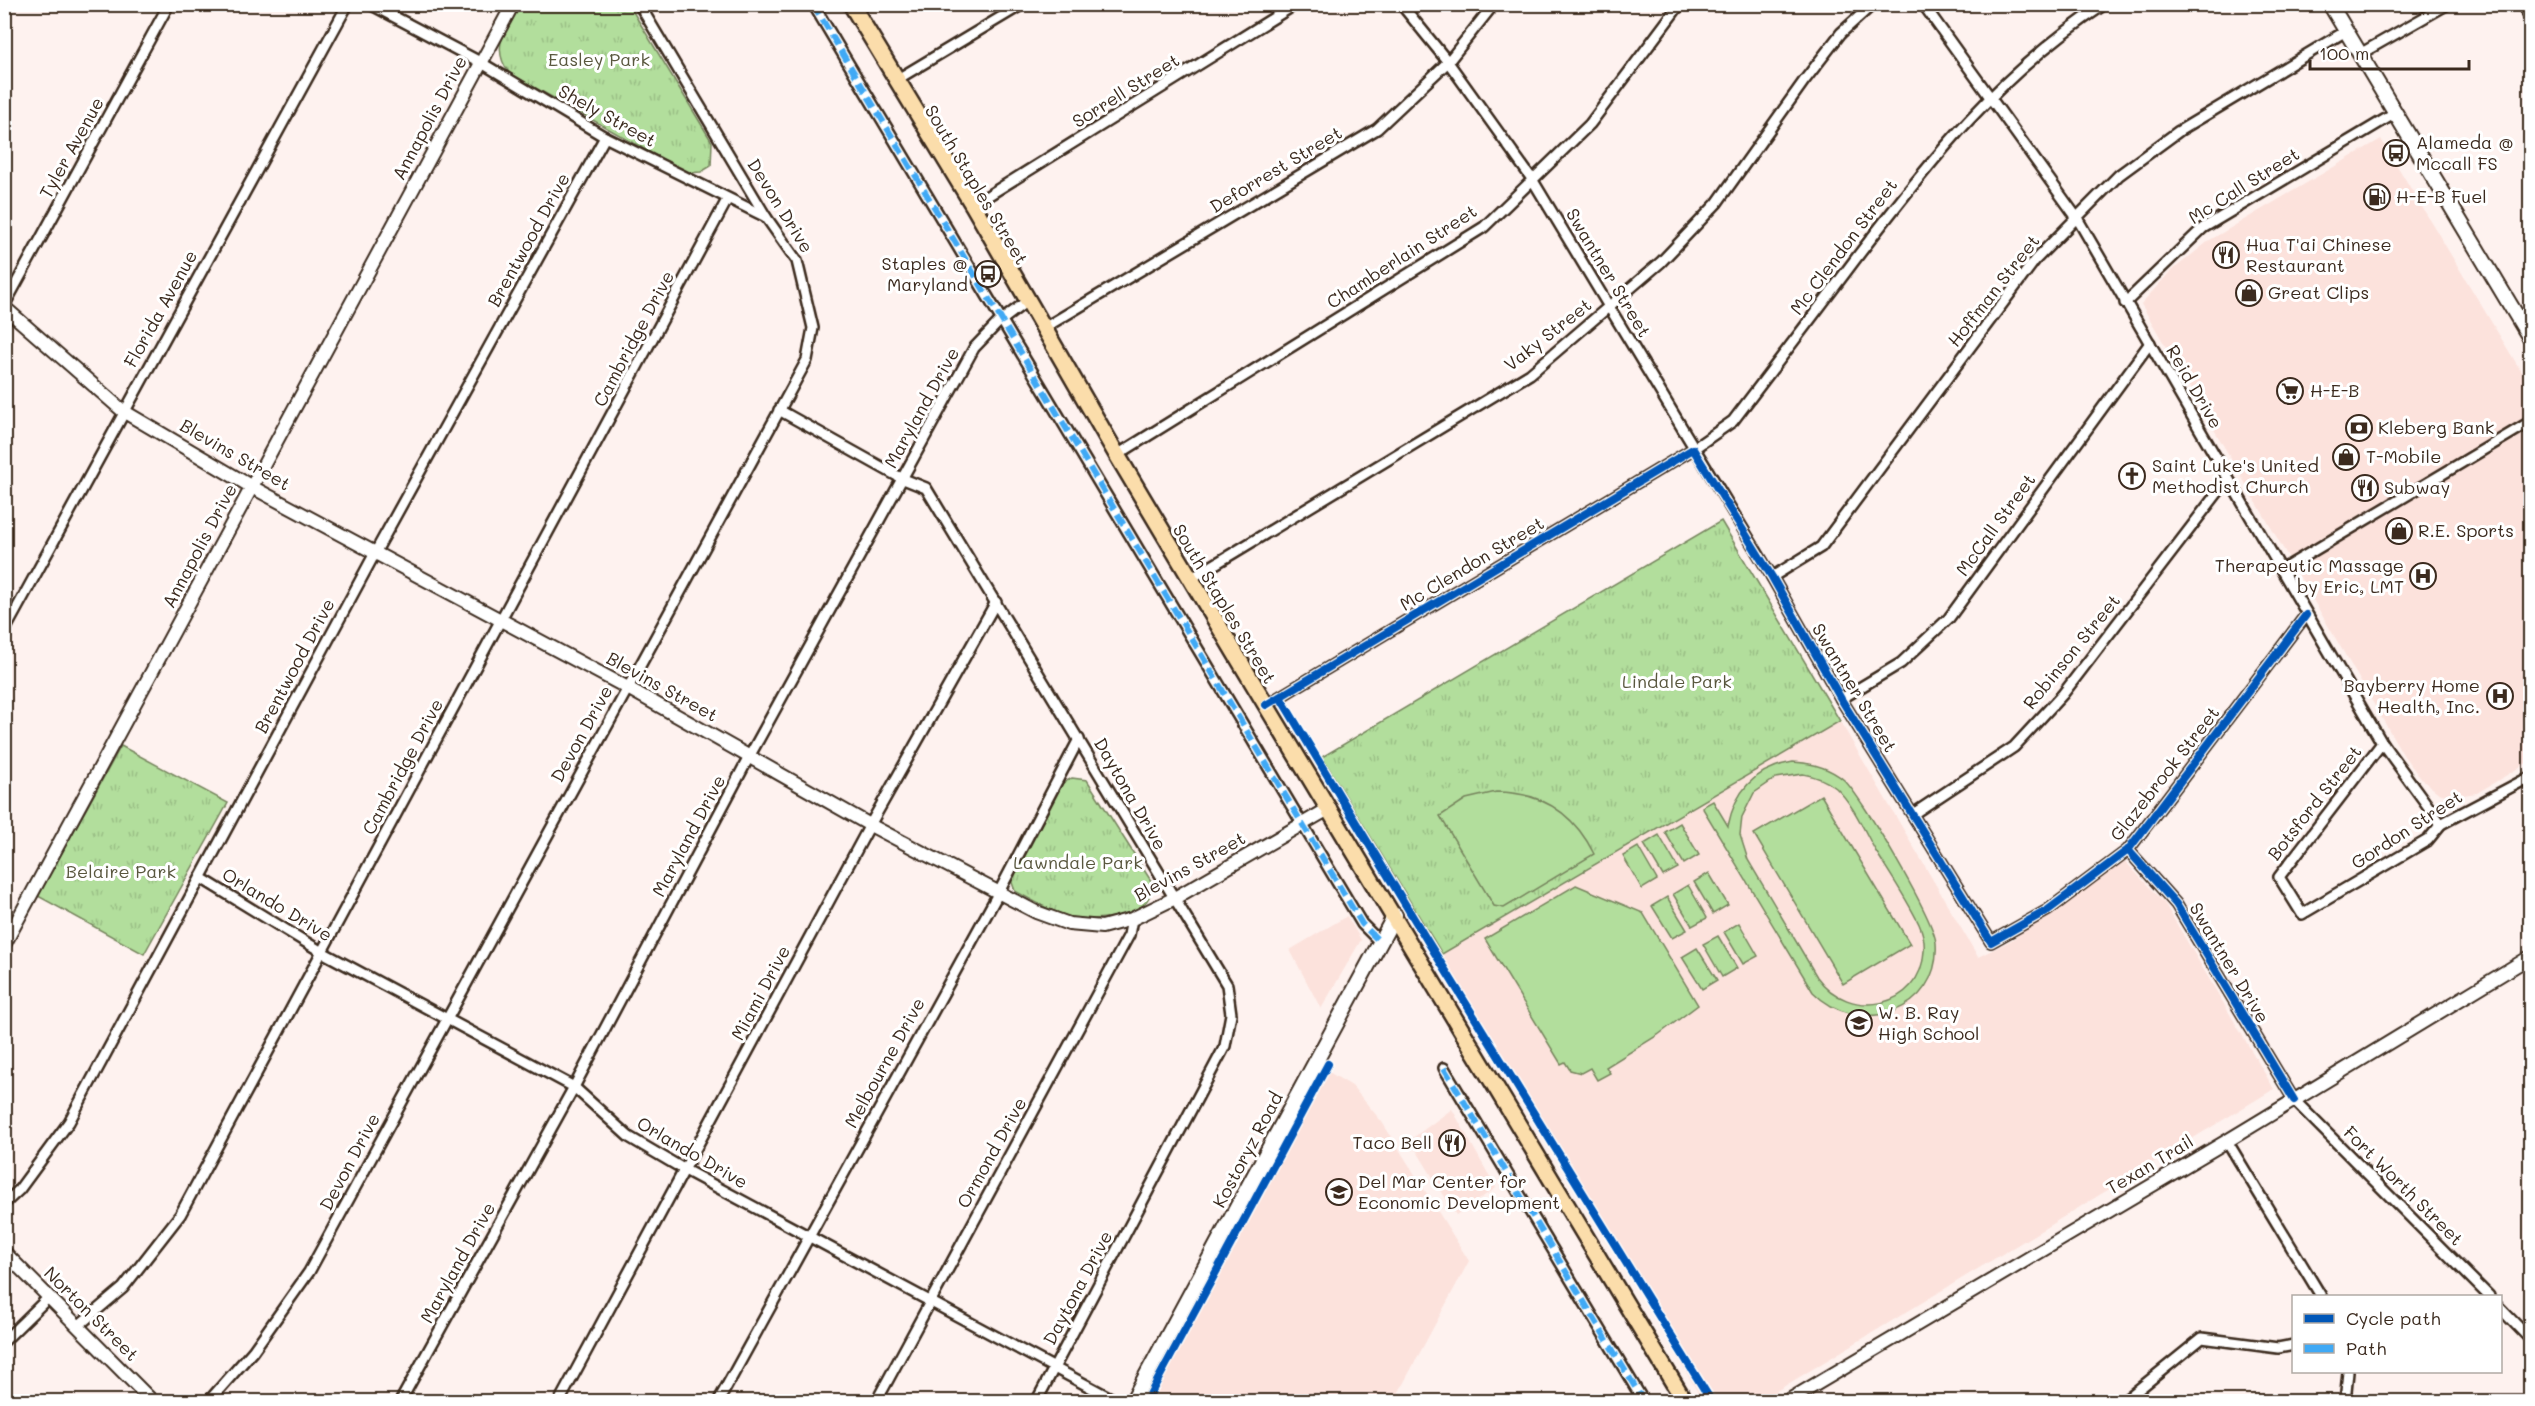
<svg xmlns="http://www.w3.org/2000/svg" width="2535" height="1406" viewBox="0 0 2535 1406" font-family="Mali,sans-serif">
	<defs>
		<pattern id="grass-tufts" width="24" height="20" patternUnits="userSpaceOnUse" patternTransform="scale(1.5)"><rect width="24" height="20" fill="#b2de9c"/><path d="M3 7l-1-3M5 7V3M7 7l1-3M15 17l-1-3M17 17v-4M19 17l1-3" fill="none" stroke="#9abf86"/></pattern>
	</defs>
	<rect width="100%" height="100%" fill="#fef2ef"/>
	<filter id="ink" filterUnits="userSpaceOnUse"><feTurbulence type="fractalNoise" baseFrequency=".0167" numOctaves="2"/><feDisplacementMap in="SourceGraphic" scale="12" xChannelSelector="R" yChannelSelector="G"/><feConvolveMatrix kernelMatrix="1 2 1 2 8 2 1 2 1" color-interpolation-filters="sRGB"/></filter>
	<g filter="url(#ink)">
		<!-- built -->
		<g fill="#fce2dc">
			<path d="M2381 139 2530 386V761L2477 793 2456 796 2440 794 2422 780 2404 756 2141 304 2169 273 2210 240Z"/>
			<path d="M1840 721 1978 957 2010 941 2123 859 2165 904 2274 1089 1760 1401H1703L1442 954Z"/>
			<path d="M1347 916 1361 940 1321 1009 1290 950Z"/>
			<path d="M1327 1071 1352 1086 1382 1122 1469 1261 1394 1401H1139L1318 1072Z"/>
			<path d="M1452 1109 1496 1188 1456 1215 1410 1140Z"/>
		</g>
		<!-- grass -->
		<g fill="url(#grass-tufts)" stroke="#76845d" stroke-width="1.5">
			<path d="M520 5H629L712 142 711 166 701 172 687 173 509 73C490 46 506 30 520 5Z"/>
			<path d="M1721 521 1840 721 1442 954 1322 757Z"/>
			<path d="M121 746 228 803 144 954 38 896Z"/>
			<path d="M1072 778 1087 780 1153 884C1152 892 1150 899 1143 905 1125 919 1082 923 1061 914 1045 908 1030 899 1015 891L1010 877 1061 784Z"/>
		</g>
		<!-- pitch -->
		<g fill="#b2de9c" stroke="#76845d" stroke-width="1.5" fill-rule="evenodd">
			<path d="M1793 762C1812 763 1829 767 1844 780 1862 797 1934 919 1936 943 1941 1012 1859 1039 1813 992L1702 807 1713 801 1728 826C1735 790 1756 768 1793 762ZM1803 774C1815 776 1826 780 1836 788 1853 804 1864 830 1875 850 1890 874 1907 899 1919 924 1923 933 1925 942 1924 951 1921 1009 1849 1022 1817 977L1748 860 1740 835 1742 817 1754 793 1776 778Z"/>
			<path d="M1496 792C1541 792 1574 813 1594 854L1504 908 1494 906 1440 816 1466 799Z"/>
			<path d="M1821 795 1910 944 1843 984 1754 834Z"/>
			<path d="M1680 823 1699 855 1684 864 1665 832Z"/>
			<path d="M1659 835 1678 868 1663 876 1644 844Z"/>
			<path d="M1638 847 1657 880 1642 889 1623 856Z"/>
			<path d="M1709 873 1728 905 1713 914 1694 882Z"/>
			<path d="M1576 885 1643 913 1698 1005 1658 1035 1606 1067 1610 1073 1597 1080 1590 1068 1581 1073 1570 1070 1565 1062 1561 1064 1485 939Z"/>
			<path d="M1688 885 1707 918 1692 926 1673 894Z"/>
			<path d="M1667 897 1687 930 1672 938 1652 906Z"/>
			<path d="M1739 923 1758 956 1743 964 1724 932Z"/>
			<path d="M1718 936 1737 968 1722 977 1703 944Z"/>
			<path d="M1697 948 1717 980 1702 989 1682 957Z"/>
		</g>
		<g fill="none" stroke-linecap="round" stroke-linejoin="round">
			<defs>
				<g id="minor">
					<path d="M370 4 480 62 605 137 766 217"/>
					<path d="M813 4 1362 924 1380 942"/>
					<path d="M1401 4 1448 62 1532 179 1772 577 1841 699 1991 942 2048 910 2128 850 2306 615"/>
					<path d="M1923 4 2077 218 2382 743 2441 824"/>
					<path d="M2522 4 2530 18"/>
					<path d="M2360 54 2448 4"/>
					<path d="M896 80 1023 4"/>
					<path d="M973 205 1296 4"/>
					<path d="M2125 303 2203 228 2394 114"/>
					<path d="M4 306 169 4"/>
					<path d="M1044 328 1377 129 1448 62 1494 4"/>
					<path d="M779 410 901 478 926 488 1227 985 1231 1014 1225 1046 1036 1402"/>
					<path d="M1117 455 1484 227 1590 124 1680 4"/>
					<path d="M2283 569 2530 422"/>
					<path d="M1772 577 1821 547 2035 260 2119 175 2179 131 2346 31"/>
					<path d="M1192 578 1530 374 1661 262 1717 203 1804 81 1841 33 1873 4"/>
					<path d="M4 632 348 4"/>
					<path d="M1841 699 1901 663 1949 618 2150 343"/>
					<path d="M1266 705 1693 449 1733 421C1775 366 1816 312 1857 257 1932 158 2000 73 2105 4"/>
					<path d="M2382 743 2279 877 2302 914 2428 840 2441 824 2530 777"/>
					<path d="M1913 814 2014 747 2063 694 2228 479"/>
					<path d="M2128 850 2176 904 2294 1100 2489 1296"/>
					<path d="M201 878 322 952 574 1087 629 1137 685 1170 1118 1402"/>
					<path d="M1444 1068 1644 1402"/>
					<path d="M2227 1141 2321 1296"/>
					<path d="M4 1204 19 1190 69 1122 375 553 605 137"/>
					<path d="M2500 1308 2530 1339"/>
					<path d="M78 1326 123 1288 180 1215 727 200"/>
					<path d="M4 1341 49 1297"/>
					<path d="M208 1402 253 1351 309 1272 807 360 813 328 797 261 766 217 639 4"/>
					<path d="M400 1402 574 1087 749 757 974 348 998 323 1027 301"/>
					<path d="M559 1402 870 825 996 602"/>
					<path d="M718 1402 999 892 1079 739"/>
					<path d="M876 1402 1129 935 1132 919"/>
					<path d="M2123 1402 2202 1338 2278 1348 2294 1345"/>
					<path d="M2345 1402 2348 1372"/>
				</g>
				<g id="tertiary">
					<path d="M4 307 123 411 252 487 626 687 870 825 1036 912 1069 924 1102 927 1132 919 1173 899 1330 808"/>
					<path d="M4 945 513 4"/>
					<path d="M4 1252 153 1402"/>
					<path d="M1786 1402 2227 1141 2530 957"/>
				</g>
				<g id="secondary">
					<path d="M2330 4 2530 338"/>
					<path d="M1132 1402 1395 915"/>
				</g>
				<path id="primary" d="M851 4 973 205 1117 455 1266 705 1685 1402"/>
			</defs>
			<!-- minor casing -->
			<use href="#minor" stroke="#3b2a1e" stroke-width="14"/>
			<!-- tertiary casing -->
			<use href="#tertiary" stroke="#3b2a1e" stroke-width="16"/>
			<!-- secondary casing -->
			<use href="#secondary" stroke="#3b2a1e" stroke-width="18"/>
			<!-- primary casing -->
			<use href="#primary" stroke="#3b2a1e" stroke-width="20"/>
			<!-- minor -->
			<use href="#minor" stroke="#fff" stroke-width="9"/>
			<!-- tertiary -->
			<use href="#tertiary" stroke="#fff" stroke-width="12"/>
			<!-- secondary -->
			<use href="#secondary" stroke="#fff" stroke-width="14"/>
			<!-- primary -->
			<use href="#primary" stroke="#fbddab" stroke-width="15"/>
			<!-- quiet -->
			<g stroke="#3fa9f5" stroke-width="6" stroke-dasharray="12 6" stroke-linecap="butt">
				<path d="M813 4 1362 924 1380 942"/>
				<path d="M1444 1068 1644 1402"/>
			</g>
			<defs>
				<g id="cycleway">
					<path d="M1280 697 1428 942 1712 1402"/>
					<path d="M1266 705 1693 449 1772 577 1841 699 1991 942 2048 910 2128 850 2306 615"/>
					<path d="M2128 850 2176 904 2294 1100"/>
					<path d="M1146 1402 1328 1064"/>
				</g>
			</defs>
			<!-- cycleway casing -->
			<use href="#cycleway" stroke="#fff" stroke-width="11"/>
			<!-- cycleway -->
			<use href="#cycleway" stroke="#0057b8" stroke-width="8"/>
		</g>
	</g>
	<!-- icons -->
	<defs>
		<symbol id="bus-ring" viewBox="-11 -11 22 22"><circle r="9.5" fill="#fff" stroke="#3b2a1e" stroke-width="1.5"/><path d="M-5-6H5V4H4V6H2V4H-2V6H-4V4H-5ZM-3.5-4V0h7V-4ZM-3.5 1.2v1.5H-2V1.2ZM2 1.2v1.5H3.5V1.2Z" fill="#3b2a1e"/></symbol>
		<symbol id="fuel-ring" viewBox="-11 -11 22 22"><circle r="9.5" fill="#fff" stroke="#3b2a1e" stroke-width="1.5"/><path d="M-5.5-6h7V0h2V4h1.3V-2.5L3-4.5l.8-.8L6-3V5H2.5V1h-1V6h-7ZM-4.2-4.7v3.2H.2V-4.7Z" fill="#3b2a1e"/></symbol>
		<symbol id="restaurant-ring" viewBox="-11 -11 22 22"><circle r="9.5" fill="#fff" stroke="#3b2a1e" stroke-width="1.5"/><path d="M-5-6h1v4h1v-4h1v4h1v-4h1v5L-1.5 .5V6h-2V.5L-5-1ZM5-6V6H3V1.5H1.5Q1.5-4 5-6Z" fill="#3b2a1e"/></symbol>
		<symbol id="shop-ring" viewBox="-11 -11 22 22"><circle r="9.5" fill="#fff" stroke="#3b2a1e" stroke-width="1.5"/><path d="M-5-2.5h2.3a2.7 3.5 0 0 1 5.4 0H5L5.5 6h-11ZM-1.5-2.5h3a1.5 2.3 0 0 0-3 0Z" fill="#3b2a1e"/></symbol>
		<symbol id="supermarket-ring" viewBox="-11 -11 22 22"><circle r="9.5" fill="#fff" stroke="#3b2a1e" stroke-width="1.5"/><path d="M-6-5.5h2.5l.6 2H6L4.5 2H-2.5L-4.4-4H-6ZM-1.5 3.2a1.3 1.3 0 1 0 .1 0ZM3 3.2a1.3 1.3 0 1 0 .1 0Z" fill="#3b2a1e"/></symbol>
		<symbol id="bank-ring" viewBox="-11 -11 22 22"><circle r="9.5" fill="#fff" stroke="#3b2a1e" stroke-width="1.5"/><path d="M-6-4H6V4H-6ZM0-2.3a2.3 2.3 0 1 0 0 4.6a2.3 2.3 0 1 0 0-4.6Z" fill="#3b2a1e"/></symbol>
		<symbol id="church-ring" viewBox="-11 -11 22 22"><circle r="9.5" fill="#fff" stroke="#3b2a1e" stroke-width="1.5"/><path d="M-1.2-6h2.4v3.5h3.3v2.4h-3.3V6h-2.4V-.1h-3.3v-2.4h3.3Z" fill="#3b2a1e"/></symbol>
		<symbol id="hospital-ring" viewBox="-11 -11 22 22"><circle r="9.5" fill="#fff" stroke="#3b2a1e" stroke-width="1.5"/><path d="M-5-5h3v3.5h4V-5h3V5h-3V1.5h-4V5h-3Z" fill="#3b2a1e"/></symbol>
		<symbol id="school-ring" viewBox="-11 -11 22 22"><circle r="9.5" fill="#fff" stroke="#3b2a1e" stroke-width="1.5"/><path d="M0-5L7-2L0 1L-7-2ZM-4 1L0 2.5L4 1V4Q0 6-4 4Z" fill="#3b2a1e"/></symbol>
		<symbol id="university-ring" viewBox="-11 -11 22 22"><circle r="9.5" fill="#fff" stroke="#3b2a1e" stroke-width="1.5"/><path d="M0-5L7-2L0 1L-7-2ZM-4 1L0 2.5L4 1V4Q0 6-4 4Z" fill="#3b2a1e"/></symbol>
	</defs>
	<g fill-rule="evenodd">
		<use href="#bus-ring" x="2381" y="138" width="30" height="30"/>
		<use href="#fuel-ring" x="2362" y="182" width="30" height="30"/>
		<use href="#restaurant-ring" x="2211" y="240" width="30" height="30"/>
		<use href="#bus-ring" x="973" y="259" width="30" height="30"/>
		<use href="#shop-ring" x="2234" y="278" width="30" height="30"/>
		<use href="#supermarket-ring" x="2275" y="376" width="30" height="30"/>
		<use href="#bank-ring" x="2344" y="413" width="30" height="30"/>
		<use href="#shop-ring" x="2331" y="442" width="30" height="30"/>
		<use href="#church-ring" x="2117" y="461" width="30" height="30"/>
		<use href="#restaurant-ring" x="2350" y="473" width="30" height="30"/>
		<use href="#shop-ring" x="2384" y="516" width="30" height="30"/>
		<use href="#hospital-ring" x="2408" y="561" width="30" height="30"/>
		<use href="#hospital-ring" x="2485" y="681" width="30" height="30"/>
		<use href="#school-ring" x="1844" y="1008" width="30" height="30"/>
		<use href="#restaurant-ring" x="1437" y="1128" width="30" height="30"/>
		<use href="#university-ring" x="1324" y="1177" width="30" height="30"/>
	</g>
	<g text-anchor="middle" stroke-width="6" stroke-linejoin="round" paint-order="stroke">
		<!-- park labels -->
		<g font-size="18" fill="#59573e" stroke="#fff">
			<text x="599" y="66">Easley Park</text>
			<text x="1677" y="688">Lindale Park</text>
			<text x="1078" y="869">Lawndale Park</text>
			<text x="121" y="878">Belaire Park</text>
		</g>
		<!-- street labels -->
		<g font-size="18" fill="#3b2a1e" stroke="#fff">
			<text transform="translate(1126 91) rotate(-32)" y="6">Sorrell Street</text>
			<text transform="translate(607 116) rotate(29)" y="6">Shely Street</text>
			<text transform="translate(430 118) rotate(-62)" y="6">Annapolis Drive</text>
			<text transform="translate(72 148) rotate(-61)" y="6">Tyler Avenue</text>
			<text transform="translate(1276 170) rotate(-31)" y="6">Deforrest Street</text>
			<text transform="translate(976 185) rotate(59)" y="6">South Staples Street</text>
			<text transform="translate(2244 186) rotate(-32)" y="6">Mc Call Street</text>
			<text transform="translate(780 206) rotate(58)" y="6">Devon Drive</text>
			<text transform="translate(529 240) rotate(-61)" y="6">Brentwood Drive</text>
			<text transform="translate(1844 247) rotate(-53)" y="6">Mc Clendon Street</text>
			<text transform="translate(1402 257) rotate(-33)" y="6">Chamberlain Street</text>
			<text transform="translate(1608 273) rotate(59)" y="6">Swantner Street</text>
			<text transform="translate(1994 291) rotate(-52)" y="6">Hoffman Street</text>
			<text transform="translate(161 309) rotate(-61)" y="6">Florida Avenue</text>
			<text transform="translate(1548 335) rotate(-38)" y="6">Vaky Street</text>
			<text transform="translate(634 339) rotate(-62)" y="6">Cambridge Drive</text>
			<text transform="translate(2194 387) rotate(60)" y="6">Reid Drive</text>
			<text transform="translate(922 408) rotate(-61)" y="6">Maryland Drive</text>
			<text transform="translate(235 455) rotate(30)" y="6">Blevins Street</text>
			<text transform="translate(1996 525) rotate(-54)" y="6">McCall Street</text>
			<text transform="translate(200 546) rotate(-62)" y="6">Annapolis Drive</text>
			<text transform="translate(1472 564) rotate(-31)" y="6">Mc Clendon Street</text>
			<text transform="translate(1224 604) rotate(59)" y="6">South Staples Street</text>
			<text transform="translate(2072 652) rotate(-51)" y="6">Robinson Street</text>
			<text transform="translate(295 666) rotate(-62)" y="6">Brentwood Drive</text>
			<text transform="translate(662 687) rotate(29)" y="6">Blevins Street</text>
			<text transform="translate(1854 688) rotate(59)" y="6">Swantner Street</text>
			<text transform="translate(582 734) rotate(-61)" y="6">Devon Drive</text>
			<text transform="translate(403 767) rotate(-62)" y="6">Cambridge Drive</text>
			<text transform="translate(2165 774) rotate(-52)" y="6">Glazebrook Street</text>
			<text transform="translate(1130 794) rotate(60)" y="6">Daytona Drive</text>
			<text transform="translate(2315 803) rotate(-52)" y="6">Botsford Street</text>
			<text transform="translate(2407 830) rotate(-33)" y="6">Gordon Street</text>
			<text transform="translate(689 836) rotate(-62)" y="6">Maryland Drive</text>
			<text transform="translate(1190 867) rotate(-29)" y="6">Blevins Street</text>
			<text transform="translate(277 905) rotate(31)" y="6">Orlando Drive</text>
			<text transform="translate(2229 963) rotate(59)" y="6">Swantner Drive</text>
			<text transform="translate(761 993) rotate(-62)" y="6">Miami Drive</text>
			<text transform="translate(885 1063) rotate(-61)" y="6">Melbourne Drive</text>
			<text transform="translate(1248 1150) rotate(-62)" y="6">Kostoryz Road</text>
			<text transform="translate(692 1153) rotate(30)" y="6">Orlando Drive</text>
			<text transform="translate(992 1153) rotate(-61)" y="6">Ormond Drive</text>
			<text transform="translate(350 1162) rotate(-62)" y="6">Devon Drive</text>
			<text transform="translate(2150 1165) rotate(-31)" y="6">Texan Trail</text>
			<text transform="translate(2403 1186) rotate(45)" y="6">Fort Worth Street</text>
			<text transform="translate(458 1263) rotate(-61)" y="6">Maryland Drive</text>
			<text transform="translate(1078 1288) rotate(-62)" y="6">Daytona Drive</text>
			<text transform="translate(91 1314) rotate(45)" y="6">Norton Street</text>
		</g>
		<!-- poi labels -->
		<g font-size="18" fill="#3b2a1e" stroke="#fff" text-anchor="start">
			<text x="2416" y="149">Alameda @<tspan x="2416" dy="21">Mccall FS</tspan></text>
			<text x="2396" y="203">H-E-B Fuel</text>
			<text x="2246" y="251">Hua T'ai Chinese<tspan x="2246" dy="21">Restaurant</tspan></text>
			<text x="968" y="270" text-anchor="end">Staples @<tspan x="968" dy="21">Maryland</tspan></text>
			<text x="2268" y="299">Great Clips</text>
			<text x="2310" y="397">H-E-B</text>
			<text x="2378" y="434">Kleberg Bank</text>
			<text x="2366" y="463">T-Mobile</text>
			<text x="2152" y="472">Saint Luke's United<tspan x="2152" dy="21">Methodist Church</tspan></text>
			<text x="2384" y="494">Subway</text>
			<text x="2418" y="537">R.E. Sports</text>
			<text x="2404" y="572" text-anchor="end">Therapeutic Massage<tspan x="2404" dy="21">by Eric, LMT</tspan></text>
			<text x="2480" y="692" text-anchor="end">Bayberry Home<tspan x="2480" dy="21">Health, Inc.</tspan></text>
			<text x="1878" y="1019">W. B. Ray<tspan x="1878" dy="21">High School</tspan></text>
			<text x="1432" y="1149" text-anchor="end">Taco Bell</text>
			<text x="1358" y="1188">Del Mar Center for<tspan x="1358" dy="21">Economic Development</tspan></text>
		</g>
	</g>
	<!-- margin -->
	<rect width="2535" height="1406" fill="none" stroke="#fff" stroke-width="24"/>
	<rect x="12" y="12" width="2511" height="1382" fill="none" stroke="#3b2a1e" stroke-width="2" filter="url(#ink)"/>
	<!-- legend -->
	<rect x="2292" y="1295" width="210" height="78" fill="#ffffff" stroke="#b1aaa5" stroke-width="1.5"/>
	<rect x="2304" y="1314" width="30" height="9" fill="#0057b8" stroke="#b1aaa5" stroke-width="1.5"/>
	<text x="2346" y="1325" font-size="18" fill="#3b2a1e">Cycle path</text>
	<rect x="2304" y="1344" width="30" height="9" fill="#3fa9f5" stroke="#b1aaa5" stroke-width="1.5"/>
	<text x="2346" y="1355" font-size="18" fill="#3b2a1e">Path</text>
	<!-- scale -->
	<path d="M2310 60v9h159v-9" fill="none" stroke="#3b2a1e" stroke-width="3"/>
	<text x="2319" y="60" font-size="18" fill="#3b2a1e" stroke="#ffffff" stroke-width="4.5" paint-order="stroke">100 m</text>
</svg>
